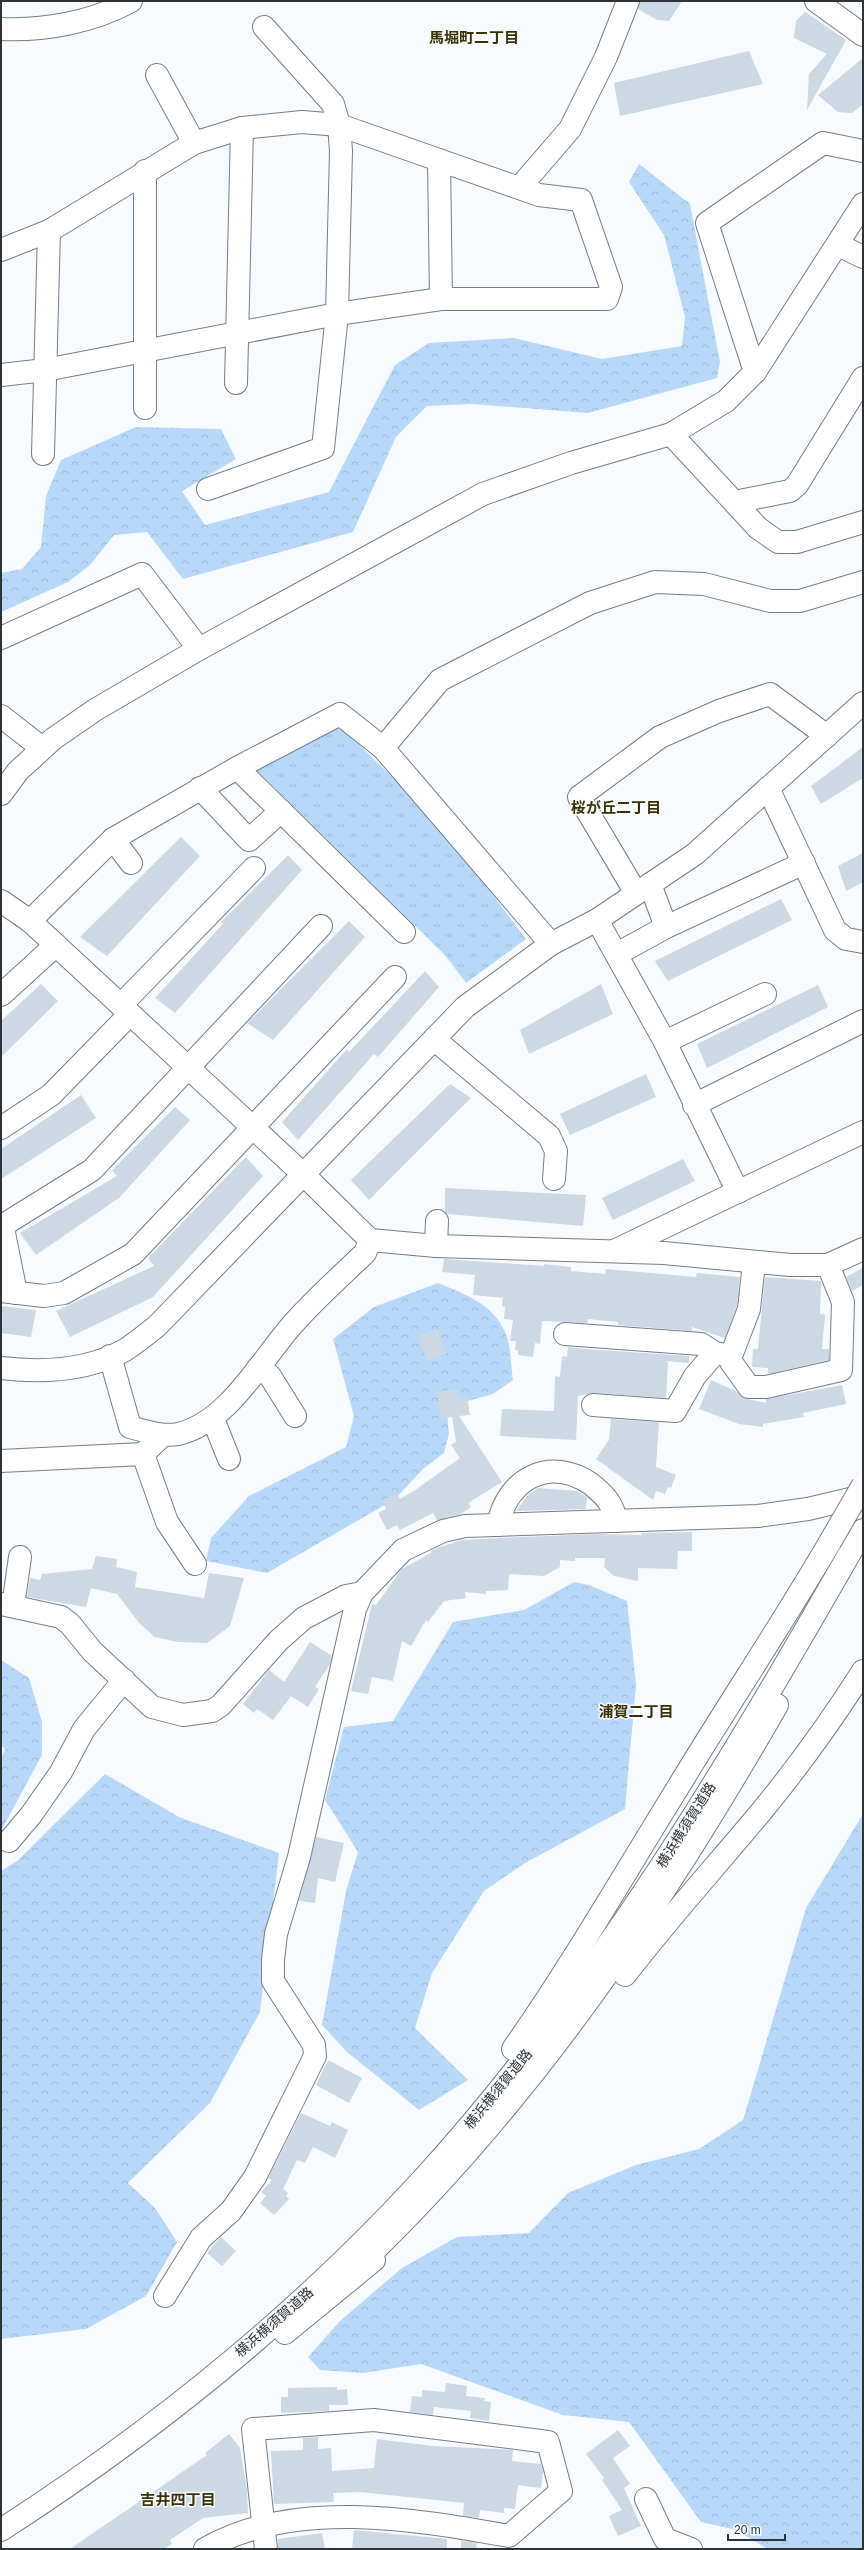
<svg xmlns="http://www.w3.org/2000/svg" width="864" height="2550" viewBox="0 0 864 2550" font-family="Helvetica,'Noto Sans JP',sans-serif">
	<defs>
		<pattern id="forest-crowns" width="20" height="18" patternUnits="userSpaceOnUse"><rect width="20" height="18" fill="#b7d8f8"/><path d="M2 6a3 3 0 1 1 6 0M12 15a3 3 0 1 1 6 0" fill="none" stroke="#9ebad5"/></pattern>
		<pattern id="park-tufts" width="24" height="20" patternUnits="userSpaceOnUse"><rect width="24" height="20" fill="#b7d8f8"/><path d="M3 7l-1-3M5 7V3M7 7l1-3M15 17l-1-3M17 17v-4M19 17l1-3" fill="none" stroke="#9ebad5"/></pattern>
	</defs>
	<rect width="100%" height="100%" fill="#f8fbfd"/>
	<!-- forest -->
	<g fill="url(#forest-crowns)">
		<path d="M639 164 690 204 720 362 717 378 588 413 472 404 427 406 396 437 353 532 183 579 147 532 114 535 90 565 68 582 1 612V573L22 569 41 547 46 496 61 460 136 427 221 429 236 459 182 491 205 525 329 492 395 365 429 343 514 338 602 359 682 346 685 317 664 235 629 182Z"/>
		<path d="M438 1283C467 1295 496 1305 507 1337 511 1350 511 1367 513 1380L493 1394 464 1402 447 1412 449 1434 444 1453 423 1469 395 1499 267 1573 206 1561 211 1538 249 1496 346 1447 354 1416 333 1339 374 1307Z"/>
		<path d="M574 1582 589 1585 627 1601 636 1684 625 1809 525 1863 484 1891 432 1973 415 2028 468 2080 419 2110 347 2052 322 2025 346 1891 358 1852 325 1800 344 1727 393 1721 453 1622 524 1610Z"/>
		<path d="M1 1660 29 1678 42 1722V1755L1 1831V1759L5 1749 1 1745Z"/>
		<path d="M105 1774 179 1817 279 1853 260 2012 210 2103 128 2183 155 2208 177 2242 146 2296 86 2329 1 2339V1871L17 1861Z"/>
		<path d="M863 1814V2549H767L737 2530 701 2522 629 2422 563 2415 421 2364 363 2373 320 2370 308 2357 340 2321 402 2268 457 2237 529 2233 568 2193 636 2165 699 2149 743 2120 806 1908Z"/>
	</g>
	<!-- park -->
	<path fill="url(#park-tufts)" d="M331 728 344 730 437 821 526 939 466 983 445 955 256 770Z"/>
	<!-- building -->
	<g fill="#ccd8e3">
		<path d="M640 1H682L669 21 657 20 638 9Z"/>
		<path d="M805 12 846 40 807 110 809 74 827 54 794 38 796 21Z"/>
		<path d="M749 51 763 84 620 116 614 83Z"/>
		<path d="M863 58V104L852 113 838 112 818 95Z"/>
		<path d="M863 747V778L821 804 811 786Z"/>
		<path d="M181 837 200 856 107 956 80 937Z"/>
		<path d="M863 853V882L846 891 838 866Z"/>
		<path d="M288 855 302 870 175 1013 155 998 223 924 221 922Z"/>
		<path d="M781 899 792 920 668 981 655 961Z"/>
		<path d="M349 921 365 937 273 1040 247 1023Z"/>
		<path d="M425 971 439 987 378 1057 374 1054 298 1140 282 1122 347 1049 349 1052Z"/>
		<path d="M41 984 58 1001 1 1057V1021Z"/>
		<path d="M601 984 613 1014 529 1054 520 1030Z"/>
		<path d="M818 985 828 1007 707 1068 697 1044Z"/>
		<path d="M646 1074 656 1097 570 1135 560 1114Z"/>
		<path d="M450 1084 471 1098 369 1200 351 1180Z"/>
		<path d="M81 1095 96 1118 1 1179V1149Z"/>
		<path d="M175 1107 190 1120 119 1198 36 1255 20 1233 117 1176 112 1170Z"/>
		<path d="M246 1157 263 1176 153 1297 70 1337 56 1311 154 1266 148 1258Z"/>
		<path d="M683 1159 695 1181 613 1220 602 1198Z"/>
		<path d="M445 1188 586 1195 583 1226 447 1214 445 1212Z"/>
		<path d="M444 1259 544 1266V1264L571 1267V1271L605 1274 606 1269 696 1277 697 1273 740 1277 737 1306 725 1338 692 1327V1331L618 1325V1322L588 1319 587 1323 542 1321 540 1344 535 1343 533 1357 518 1355V1351L515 1350 516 1341H510L513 1320 504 1319 505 1307 502 1306 503 1298 473 1295 475 1275 442 1272Z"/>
		<path d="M863 1268V1285L852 1291 846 1277Z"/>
		<path d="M765 1277 821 1281 820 1314 825 1315 822 1349H829V1360L768 1374V1368L752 1367 753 1349H758Z"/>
		<path d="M1 1306 36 1310 31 1337 1 1333Z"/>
		<path d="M437 1329 447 1353 428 1362 418 1337Z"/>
		<path d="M568 1347 585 1349 689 1356V1363L665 1361 668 1362 666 1398 594 1393 578 1396 576 1440 500 1436 502 1409 554 1411 555 1376 560 1377 562 1356 567 1357Z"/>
		<path d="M711 1380 736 1391 744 1398 766 1403V1399L842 1385 846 1404 803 1413 804 1417 763 1424V1427L739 1424 699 1409Z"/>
		<path d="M458 1389 459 1397 467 1396 470 1415 459 1416 502 1482 468 1503 471 1507 461 1514 437 1520 433 1513 400 1530 397 1525 387 1530 378 1513 386 1509 382 1501 397 1493 400 1499 414 1491 460 1458 451 1445 456 1442 452 1417 441 1419 437 1392Z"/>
		<path d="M611 1419 659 1422 656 1467 676 1475 671 1488 668 1487 665 1494 656 1491 653 1500 596 1459 609 1440Z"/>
		<path d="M538 1488 577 1491 587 1497 586 1509 516 1511 529 1494Z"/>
		<path d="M692 1532V1551H678L677 1569 638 1568V1581L614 1576 604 1567 605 1558H575V1561L560 1560V1567L544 1576 509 1574 508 1590 486 1591V1594L465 1592 466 1598 444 1601 428 1622 426 1620 411 1646 402 1641 393 1681 372 1677 368 1694 351 1691 372 1604 376 1605 402 1569 431 1553V1551L437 1548 462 1540 522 1537 597 1534 641 1535V1533Z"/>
		<path d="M96 1556 117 1559 116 1567 137 1572 135 1587 204 1598 209 1573 244 1578 230 1626 207 1643 178 1642 155 1637 140 1624 117 1594 91 1588 86 1607 27 1597 30 1578 40 1580 42 1574 92 1569Z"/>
		<path d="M310 1642 332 1656 330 1664 315 1687 319 1689 308 1707 291 1696 273 1720 257 1709 254 1713 243 1704 269 1670 284 1682Z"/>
		<path d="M316 1837 344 1843 335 1882 318 1878 315 1903 299 1901Z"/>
		<path d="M328 2060 362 2078 349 2103 316 2085Z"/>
		<path d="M301 2113 330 2126 332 2122 348 2130 335 2158 313 2147 305 2163 297 2160 283 2189 288 2193 286 2196 289 2199 274 2215 260 2203 266 2196 261 2192 272 2180 268 2178Z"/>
		<path d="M221 2237 236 2251 222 2266 207 2253Z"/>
		<path d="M446 2383 467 2386 466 2396 485 2398 484 2401 491 2402 489 2421 470 2418 471 2411 434 2407 433 2415 410 2412 412 2396 422 2397V2390L445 2392Z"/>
		<path d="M337 2387V2390L347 2389 348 2405H329V2411L281 2413V2397H288V2388Z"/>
		<path d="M618 2430 630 2446 613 2458 630 2484 624 2488 641 2526 618 2536 609 2516 622 2510 602 2480 604 2478 586 2454Z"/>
		<path d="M229 2434 240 2448 247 2490 248 2513 203 2518 170 2540 172 2544 164 2549H70L207 2455 205 2453Z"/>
		<path d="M318 2437V2449L331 2448 332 2471 374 2468 377 2439 433 2446 513 2450 512 2461 541 2464 543 2472 541 2488 518 2485 515 2509 504 2508V2513L480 2510 479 2518 463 2516 464 2503 360 2492 333 2493 334 2502 274 2504 271 2451 303 2450V2438Z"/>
		<path d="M354 2530 447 2539V2549H352Z"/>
		<path d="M322 2533 325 2549H278V2539Z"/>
		<path d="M461 2541 477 2543 476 2549H461Z"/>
	</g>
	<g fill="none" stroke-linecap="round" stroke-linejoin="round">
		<defs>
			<g id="minor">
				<path d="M1 29C44 31 93 22 131 1"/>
				<path d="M157 75 194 143"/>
				<path d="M439 160 441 299"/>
				<path d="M145 171V408"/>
				<path d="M520 187 570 129 606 57 628 1"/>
				<path d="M838 245 863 257"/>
				<path d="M1 250 49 231 194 143 242 128 302 122 339 125 539 195 581 200 611 287 607 299H441L337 314 45 370 1 375"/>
				<path d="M755 372 707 223 823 143 863 151"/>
				<path d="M236 383 242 128"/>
				<path d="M671 434 758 528 778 542H797L863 522"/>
				<path d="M43 454 49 231"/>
				<path d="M208 489 323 448 337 314 341 151 339 125 333 104 264 27"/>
				<path d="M734 502 790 491 797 485 863 378"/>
				<path d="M1 638 142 574 199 649"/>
				<path d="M1 716 42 748"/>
				<path d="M383 748 440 680 590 603 655 582 704 584 770 601H800L863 582"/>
				<path d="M237 768 404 932"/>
				<path d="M200 788 249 840 281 811"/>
				<path d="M768 788 835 930 846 939 863 942"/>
				<path d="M1 794 18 771 53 739 95 710 199 649 483 494 571 463 671 434 726 401 755 372 863 204"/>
				<path d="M113 839 131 863"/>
				<path d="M650 884 666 927"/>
				<path d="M636 893 579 797 660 737 719 711 770 694 827 736"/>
				<path d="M1 901 30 921 304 1175 370 1240 436 1246 664 1253 790 1265H828L863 1249"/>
				<path d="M597 920 665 1042 738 1192"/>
				<path d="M30 921 113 839 237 768 340 714 383 748 551 944"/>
				<path d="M617 954 666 927 804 863"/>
				<path d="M1 995 56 945"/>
				<path d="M121 1005 254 868"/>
				<path d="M434 1039 549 1136 556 1151 554 1179"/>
				<path d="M665 1042 765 994"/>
				<path d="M694 1105 863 1021"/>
				<path d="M1 1128 51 1095 130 1014"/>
				<path d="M436 1246 437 1221"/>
				<path d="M614 1251 863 1132"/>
				<path d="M754 1263 749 1309 731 1356V1362L749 1387H766L841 1370 843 1302 828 1265"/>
				<path d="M1 1291 44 1296 64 1293 133 1254 395 977"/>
				<path d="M16 1293 4 1233 5 1224 92 1170 321 926"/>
				<path d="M565 1334 701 1344 715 1353 731 1356"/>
				<path d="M110 1356 130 1427C145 1431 162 1437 178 1434 228 1423 261 1360 293 1324 315 1299 341 1276 365 1253L370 1240"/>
				<path d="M1 1368C43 1373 87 1371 125 1350 136 1343 147 1334 157 1326L465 1007 551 944 597 920 695 854 863 703"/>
				<path d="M258 1368 270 1376 295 1416"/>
				<path d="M593 1405 675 1411 695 1376 715 1353"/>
				<path d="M213 1419 229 1459"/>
				<path d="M143 1454 167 1522 195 1564"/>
				<path d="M1 1461 143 1454 163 1435"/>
				<path d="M498 1525C507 1478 550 1456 591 1484 598 1490 606 1496 610 1504 613 1509 615 1516 617 1521"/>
				<path d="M1 1604 61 1617 70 1624 92 1651 152 1707 183 1715 212 1711 221 1705 279 1640 304 1618 346 1596 362 1593 403 1550 443 1531 465 1526 758 1516 808 1509 863 1496"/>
				<path d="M13 1606 20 1557"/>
				<path d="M9 1841 31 1815 61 1772 84 1729 124 1680"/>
				<path d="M165 2296 201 2238 231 2211 255 2177 315 2056 314 2045 273 1981V1960L276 1934 299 1857 355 1609 362 1593"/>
				<path d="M646 2499 665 2539 691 2549"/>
				<path d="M205 2549C294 2498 413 2519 509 2536L561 2491 548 2442 374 2420 253 2429 266 2549"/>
			</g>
			<path id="major" d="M816 1 863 35"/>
			<g id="highway">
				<path d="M625 1975C668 1919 716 1866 761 1812 798 1767 832 1720 863 1671"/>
				<path d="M513 2049C572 1965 623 1876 677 1789 727 1706 781 1626 830 1542"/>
				<path d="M358 2266C529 2104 660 1909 777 1705"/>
				<path d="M285 2333 374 2260"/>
				<path d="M1 2530C153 2432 300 2313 423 2179 599 1986 734 1756 863 1530"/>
			</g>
		</defs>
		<!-- minor casing -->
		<use href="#minor" stroke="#727d87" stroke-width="24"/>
		<!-- major casing -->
		<use href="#major" stroke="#727d87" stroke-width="24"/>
		<!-- highway casing -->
		<use href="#highway" stroke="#727d87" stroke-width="24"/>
		<!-- minor -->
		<use href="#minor" stroke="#fff" stroke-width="22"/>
		<!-- major -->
		<use href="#major" stroke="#fff" stroke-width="22"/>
		<!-- highway -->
		<use href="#highway" stroke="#fff" stroke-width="22"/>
		<defs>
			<path id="highway-bridge" d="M830 1542 863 1485"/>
		</defs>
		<!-- highway-bridge casing -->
		<use href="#highway-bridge" stroke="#727d87" stroke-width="24" stroke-linecap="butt"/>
		<!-- highway-bridge -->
		<use href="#highway-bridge" stroke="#fff" stroke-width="22"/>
	</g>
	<g text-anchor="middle" stroke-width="3" stroke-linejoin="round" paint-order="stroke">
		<!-- street labels -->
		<g font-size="14" fill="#2f3338" stroke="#f8fbfd">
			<text transform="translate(686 1825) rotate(-58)" y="5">横浜横須賀道路</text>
			<text transform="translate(498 2089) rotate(-51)" y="5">横浜横須賀道路</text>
			<text transform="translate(274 2322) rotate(-41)" y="5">横浜横須賀道路</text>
		</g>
		<!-- neighbourhood labels -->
		<g font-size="15" font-weight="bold" fill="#3a3206" stroke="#f8fbfd">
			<text x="474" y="43">馬堀町二丁目</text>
			<text x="616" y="813">桜が丘二丁目</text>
			<text x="636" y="1717">浦賀二丁目</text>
			<text x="178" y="2505">吉井四丁目</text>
		</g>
	</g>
	<!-- border -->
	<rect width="864" height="2550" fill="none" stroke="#2f3338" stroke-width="4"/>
	<!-- scale -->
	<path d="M728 2534v6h57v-6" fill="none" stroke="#2f3338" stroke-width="2"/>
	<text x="734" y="2534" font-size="12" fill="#2f3338" stroke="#f8fbfd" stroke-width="3" paint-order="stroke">20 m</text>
</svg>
